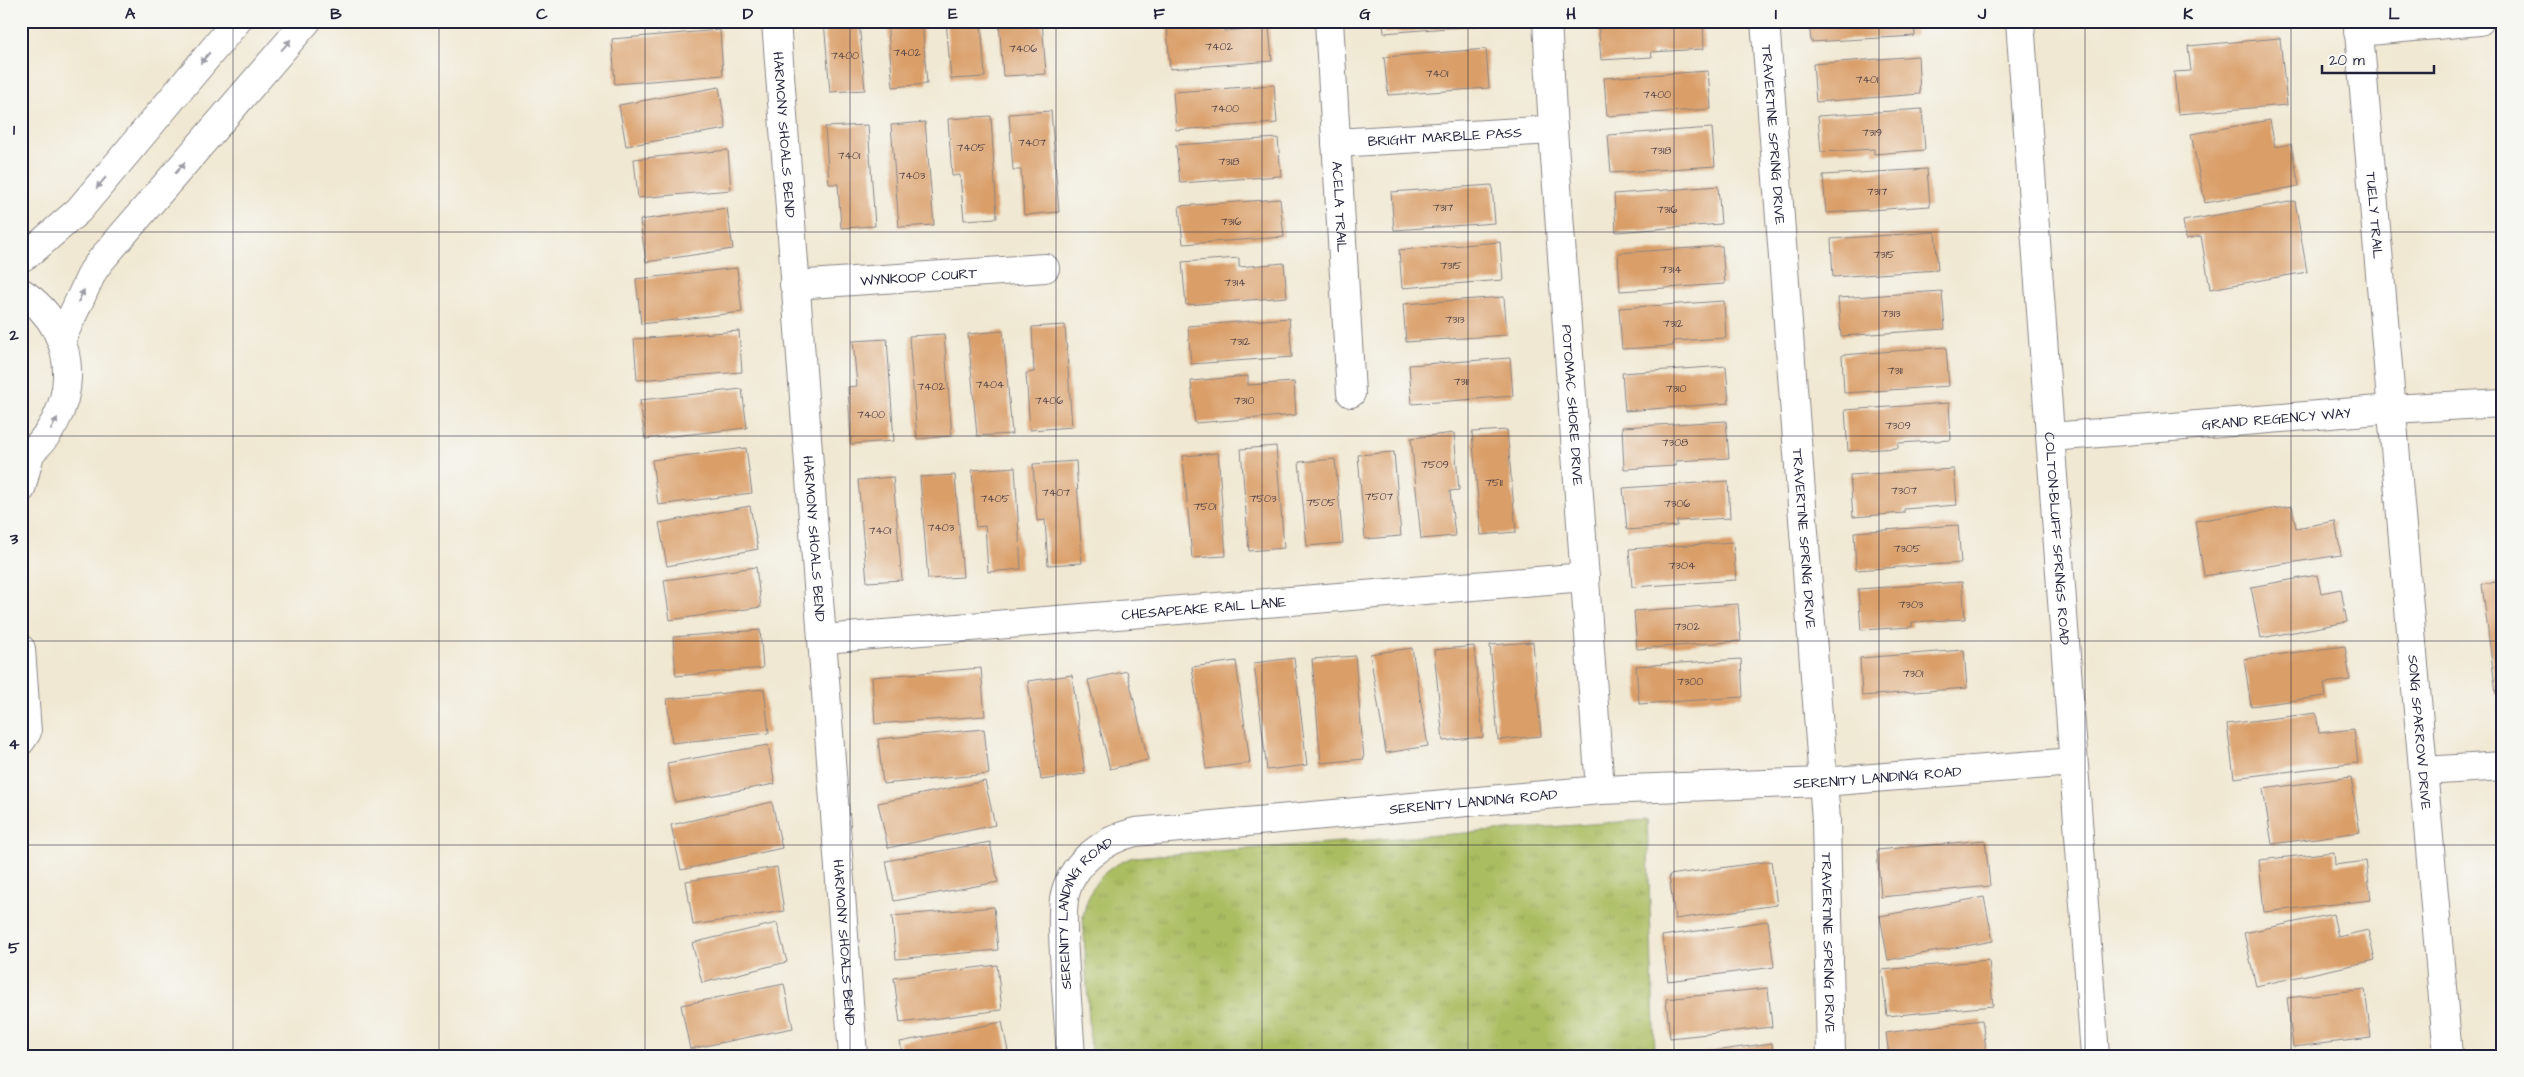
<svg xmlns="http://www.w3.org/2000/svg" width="2524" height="1077" viewBox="0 0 2524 1077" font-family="'Architects Daughter',sans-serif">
	<defs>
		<pattern id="grass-tufts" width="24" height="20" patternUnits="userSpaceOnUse" patternTransform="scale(1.25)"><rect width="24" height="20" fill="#aabd61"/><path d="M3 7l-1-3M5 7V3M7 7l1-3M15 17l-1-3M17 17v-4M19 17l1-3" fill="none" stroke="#92a255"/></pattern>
	</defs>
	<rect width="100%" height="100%" fill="#f6f6f2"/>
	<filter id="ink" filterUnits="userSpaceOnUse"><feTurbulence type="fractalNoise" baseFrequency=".02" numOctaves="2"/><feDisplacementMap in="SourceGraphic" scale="10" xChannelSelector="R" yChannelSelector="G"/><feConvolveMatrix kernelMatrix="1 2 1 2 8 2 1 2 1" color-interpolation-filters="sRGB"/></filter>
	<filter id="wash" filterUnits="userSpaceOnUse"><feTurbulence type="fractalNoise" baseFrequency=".0096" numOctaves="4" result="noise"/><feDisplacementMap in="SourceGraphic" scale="20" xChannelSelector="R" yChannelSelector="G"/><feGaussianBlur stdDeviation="1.12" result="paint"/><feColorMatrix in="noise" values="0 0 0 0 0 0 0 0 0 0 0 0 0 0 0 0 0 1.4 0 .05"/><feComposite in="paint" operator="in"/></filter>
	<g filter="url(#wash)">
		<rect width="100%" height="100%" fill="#f0e8d2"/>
		<!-- grass -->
		<path fill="url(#grass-tufts)" stroke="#66704e" d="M1647 820 1655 1056H1091L1083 916C1090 884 1102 869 1133 857Z"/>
		<g id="blocks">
			<!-- building -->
			<g fill="#da9f69">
				<path d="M824 21H859L865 90 830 92Z"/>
				<path d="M887 21H922L927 84 893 87Z"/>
				<path d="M946 21H981L985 77 951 79Z"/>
				<path d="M999 21H1042L1046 74 1003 76Z"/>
				<path d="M1383 21H1485V25L1384 33Z"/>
				<path d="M1598 21H1703L1704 49 1651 52 1652 57 1601 60Z"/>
				<path d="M1809 21H1914L1915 36 1811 42Z"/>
				<path d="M1224 22V31L1269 27 1272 61 1170 69 1167 26Z"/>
				<path d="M720 30 723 75 615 84 612 39Z"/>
				<path d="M2280 38 2287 105 2178 114 2174 72 2191 71 2188 46Z"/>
				<path d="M1486 49 1489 88 1388 95 1384 57Z"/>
				<path d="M1918 56 1920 94 1816 102 1813 64Z"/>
				<path d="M1708 71 1711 109 1607 116 1604 78Z"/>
				<path d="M1274 85 1277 123 1176 130 1173 92Z"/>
				<path d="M719 87 726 129 626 146 619 105Z"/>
				<path d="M1922 109 1925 150 1874 154V149L1821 152 1818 116Z"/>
				<path d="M1051 111 1059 212 1024 215 1021 170H1013L1009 114Z"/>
				<path d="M991 116 997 218 964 220 960 175 952 176 948 119Z"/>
				<path d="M2270 120 2275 147 2291 144 2299 186 2205 203 2191 134Z"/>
				<path d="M925 122 934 225 899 227 891 125Z"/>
				<path d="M868 125 875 226 841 228 838 184H829L825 127Z"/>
				<path d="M1712 128 1715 166 1611 173 1608 135Z"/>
				<path d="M1278 138 1281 176 1180 183 1176 145Z"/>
				<path d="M728 150 731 190 638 198 634 159Z"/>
				<path d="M1927 169 1930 206 1826 213 1823 175Z"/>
				<path d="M1492 185 1495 223 1394 230 1391 192Z"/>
				<path d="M1718 186 1721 224 1616 232 1614 194Z"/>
				<path d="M1280 199 1284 237 1183 244 1179 206Z"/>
				<path d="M2295 201 2307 272 2210 289 2201 236 2186 239 2183 221Z"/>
				<path d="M727 208 733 249 646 262 640 220Z"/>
				<path d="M1935 232 1938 270 1833 277 1831 239Z"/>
				<path d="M1500 242 1503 280 1402 288 1399 250Z"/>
				<path d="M1722 246 1725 284 1620 291 1618 253Z"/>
				<path d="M1239 258V267L1284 263 1287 297 1186 305 1182 262Z"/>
				<path d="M737 268 742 312 641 324 636 279Z"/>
				<path d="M1942 291 1945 329 1841 336 1838 298Z"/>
				<path d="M1504 297 1507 335 1406 342 1403 304Z"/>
				<path d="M1724 301 1726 338 1673 341V346L1622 349 1619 308Z"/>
				<path d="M1289 318 1292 357 1191 364 1188 326Z"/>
				<path d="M1065 325 1072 427 1030 430 1026 373 1034 372 1032 327Z"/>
				<path d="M739 331 742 372 637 380 634 339Z"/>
				<path d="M1003 331 1012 434 977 436 968 334Z"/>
				<path d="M944 334 952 436 917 439 909 336Z"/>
				<path d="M887 339 894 441 851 444 848 387 857 386 853 341Z"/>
				<path d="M1946 347 1949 386 1844 393 1842 355Z"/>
				<path d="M1510 358 1513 396 1412 404 1409 365Z"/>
				<path d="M1726 366 1729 403 1625 411 1622 373Z"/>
				<path d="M1248 376V385L1294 382 1296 415 1195 423 1191 381Z"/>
				<path d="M742 389 747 428 645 439 640 400Z"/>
				<path d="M1949 403 1951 440 1898 443V448L1848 451 1845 410Z"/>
				<path d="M1726 421 1729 458 1676 461V466L1624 469 1622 427Z"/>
				<path d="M1507 430 1516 532 1481 535 1472 432Z"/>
				<path d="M1454 433 1459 490 1450 491 1455 536 1421 539 1411 438Z"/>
				<path d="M1276 446 1284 548 1249 551 1241 449Z"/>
				<path d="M746 448 752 493 658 505 652 460Z"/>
				<path d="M1394 452 1401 536 1365 539 1358 455Z"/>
				<path d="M1218 453 1226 556 1192 558 1183 456Z"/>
				<path d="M1335 459 1343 543 1307 546 1299 462Z"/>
				<path d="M1076 461 1082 563 1048 565 1045 520 1037 521 1033 464Z"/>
				<path d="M1015 467 1021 569 988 572 985 526 976 527 972 470Z"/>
				<path d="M1954 469 1957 505 1904 509V513L1853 517 1850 475Z"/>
				<path d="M955 475 963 577 928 579 920 477Z"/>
				<path d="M893 477 902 580 867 582 858 480Z"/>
				<path d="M1728 481 1730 518 1677 521V526L1627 530 1623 488Z"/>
				<path d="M750 506 758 549 667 566 659 523Z"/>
				<path d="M2292 506 2296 528 2335 521 2341 555 2204 576 2195 521Z"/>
				<path d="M1958 525 1961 563 1856 570 1854 532Z"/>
				<path d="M1733 542 1736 580 1632 587 1629 549Z"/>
				<path d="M756 567 761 607 670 620 664 580Z"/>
				<path d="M2317 575 2321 593 2341 589 2347 622 2261 638 2251 587Z"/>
				<path d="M2503 581V693L2496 694 2482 584Z"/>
				<path d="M1962 582 1965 619 1912 622V627L1861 630 1858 589Z"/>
				<path d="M1738 604 1741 641 1637 649 1634 611Z"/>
				<path d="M760 630 763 668 676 676 673 637Z"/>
				<path d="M1533 642 1541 736 1498 740 1490 645Z"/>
				<path d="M1474 646 1483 737 1443 741 1434 650Z"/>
				<path d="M2345 646 2350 680 2324 683 2326 696 2251 706 2244 659Z"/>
				<path d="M1412 648 1428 746 1386 753 1370 654Z"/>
				<path d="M1964 650 1967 688 1862 696 1860 658Z"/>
				<path d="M1355 656 1364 759 1321 763 1312 659Z"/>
				<path d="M1294 658 1307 765 1267 770 1254 663Z"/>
				<path d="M1741 659 1743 697 1639 704 1636 666Z"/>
				<path d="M1236 661 1250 763 1206 769 1192 667Z"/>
				<path d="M981 668 985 716 875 724 872 677Z"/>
				<path d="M1127 671 1148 760 1110 769 1088 680Z"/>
				<path d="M1072 675 1085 774 1041 780 1028 681Z"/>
				<path d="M764 689 769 733 672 743 667 699Z"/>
				<path d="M2316 713 2319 733 2354 729 2358 763 2234 778 2227 724Z"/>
				<path d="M984 729 989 774 883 784 878 739Z"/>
				<path d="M768 745 775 784 675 802 667 763Z"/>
				<path d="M2351 777 2360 832 2272 844 2263 789Z"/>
				<path d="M985 781 995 825 888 848 878 803Z"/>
				<path d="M772 802 782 848 681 870 671 825Z"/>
				<path d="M1985 840 1990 886 1881 897 1877 850Z"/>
				<path d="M990 842 998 882 894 901 886 861Z"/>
				<path d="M2334 852 2335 865 2366 861 2371 900 2264 912 2259 860Z"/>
				<path d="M1771 861 1777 905 1675 919 1669 875Z"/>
				<path d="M777 867 784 911 693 925 686 881Z"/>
				<path d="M1984 897 1993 941 1888 960 1880 916Z"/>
				<path d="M994 907 998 950 896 959 892 916Z"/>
				<path d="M2333 914 2338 937 2368 930 2375 960 2256 986 2244 933Z"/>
				<path d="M1768 921 1774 967 1668 981 1662 936Z"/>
				<path d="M777 923 787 962 702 983 692 943Z"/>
				<path d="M1989 960 1993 1006 1887 1016 1882 970Z"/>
				<path d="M997 965 1002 1010 900 1023 894 978Z"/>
				<path d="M784 984 793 1028 690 1049 681 1005Z"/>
				<path d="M1768 988 1772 1027 1670 1038 1666 999Z"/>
				<path d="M2365 989 2371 1038 2293 1047 2287 998Z"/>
				<path d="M1982 1020 1987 1056H1889L1886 1033Z"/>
				<path d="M1002 1022 1009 1056H903L900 1042Z"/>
				<path d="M1772 1043 1773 1056H1685V1055Z"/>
				<path d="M791 1050 792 1056H740V1054Z"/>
			</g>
		</g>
	</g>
	<g filter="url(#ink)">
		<use href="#blocks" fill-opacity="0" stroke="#898586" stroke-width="1"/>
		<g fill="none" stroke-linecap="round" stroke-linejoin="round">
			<defs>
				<g id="minor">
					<path id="s1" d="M776 21 853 1056"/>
					<path id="s2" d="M1329 21 1351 393"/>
					<path id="s3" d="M1547 21 1553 130 1600 790"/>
					<path id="s4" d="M1765 21 1826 820 1831 1056"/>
					<path id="s5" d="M2358 21 2448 1056"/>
					<path d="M2358 32 2480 21"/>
					<path id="s6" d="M1336 143 1553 130"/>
					<path d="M21 258 31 252 79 210 237 21"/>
					<path id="s7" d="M794 285 1045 268"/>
					<path d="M21 292C85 333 80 418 21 460"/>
					<path d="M61 340 93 271 101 260 307 21"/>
					<path d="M21 489 30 454"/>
					<path id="s8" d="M823 639 1585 577"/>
					<path d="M21 649 27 732 21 741"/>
					<path d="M2424 771 2503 766"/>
					<path id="s9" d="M1071 1056C1069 1028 1067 1000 1065 972 1064 948 1061 923 1064 899 1070 864 1103 840 1135 832L1600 790 1823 782 2073 762"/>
				</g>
				<g id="tertiary">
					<path id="s10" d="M2020 21 2095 1056"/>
					<path id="s11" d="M2051 437 2391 409 2503 403"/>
				</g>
			</defs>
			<!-- minor casing -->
			<use href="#minor" stroke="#898586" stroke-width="30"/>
			<!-- tertiary casing -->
			<use href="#tertiary" stroke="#898586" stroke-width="30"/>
			<!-- minor -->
			<use href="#minor" stroke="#fff" stroke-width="28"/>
			<!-- tertiary -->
			<use href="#tertiary" stroke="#fff" stroke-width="28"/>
		</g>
		<!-- one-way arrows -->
		<defs><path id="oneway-solid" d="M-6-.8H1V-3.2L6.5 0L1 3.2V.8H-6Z" transform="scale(1.25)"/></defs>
		<g fill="#9c9ca7">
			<use href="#oneway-solid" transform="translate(286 45) rotate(-49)"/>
			<use href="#oneway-solid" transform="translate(205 58) rotate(130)"/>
			<use href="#oneway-solid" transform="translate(180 168) rotate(-49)"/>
			<use href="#oneway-solid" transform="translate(101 183) rotate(130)"/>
			<use href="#oneway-solid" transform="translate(81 296) rotate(-64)"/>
			<use href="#oneway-solid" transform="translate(54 424) rotate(-62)"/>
		</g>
	</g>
	<!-- grid -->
	<path fill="none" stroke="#22223b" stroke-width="1" stroke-opacity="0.55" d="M233 21V1056M439 21V1056M645 21V1056M850 21V1056M1056 21V1056M1262 21V1056M1468 21V1056M1674 21V1056M1879 21V1056M2085 21V1056M2291 21V1056M21 232H2503M21 436H2503M21 641H2503M21 845H2503"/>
	<g text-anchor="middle" stroke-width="4.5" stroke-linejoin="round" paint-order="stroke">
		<!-- number labels -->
		<g font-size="11" fill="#504146">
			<text x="1219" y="50">7402</text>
			<text x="1023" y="52">7406</text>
			<text x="907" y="56">7402</text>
			<text x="845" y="59">7400</text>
			<text x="1437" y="77">7401</text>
			<text x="1867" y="83">7401</text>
			<text x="1657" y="98">7400</text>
			<text x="1225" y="112">7400</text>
			<text x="1872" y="136">7319</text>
			<text x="1032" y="146">7407</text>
			<text x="971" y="151">7405</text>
			<text x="1661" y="154">7318</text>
			<text x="849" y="159">7401</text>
			<text x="1229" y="165">7318</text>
			<text x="912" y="179">7403</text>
			<text x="1877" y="195">7317</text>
			<text x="1443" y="211">7317</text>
			<text x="1667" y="213">7316</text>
			<text x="1231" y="225">7316</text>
			<text x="1884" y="258">7315</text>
			<text x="1451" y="269">7315</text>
			<text x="1671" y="273">7314</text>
			<text x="1235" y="286">7314</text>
			<text x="1891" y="317">7313</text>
			<text x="1455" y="323">7313</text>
			<text x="1673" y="327">7312</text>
			<text x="1240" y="345">7312</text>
			<text x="1895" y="374">7311</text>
			<text x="1461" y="385">7311</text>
			<text x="990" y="388">7404</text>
			<text x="931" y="390">7402</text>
			<text x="1676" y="392">7310</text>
			<text x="1049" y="404">7406</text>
			<text x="1244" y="404">7310</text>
			<text x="871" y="418">7400</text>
			<text x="1898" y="429">7309</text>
			<text x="1675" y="446">7308</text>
			<text x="1435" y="468">7509</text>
			<text x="1494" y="486">7511</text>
			<text x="1904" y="494">7307</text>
			<text x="1056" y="496">7407</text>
			<text x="1379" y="500">7507</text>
			<text x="995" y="502">7405</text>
			<text x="1263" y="502">7503</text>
			<text x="1321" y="506">7505</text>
			<text x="1677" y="507">7306</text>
			<text x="1205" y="510">7501</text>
			<text x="941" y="531">7403</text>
			<text x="880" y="534">7401</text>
			<text x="1907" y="552">7305</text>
			<text x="1682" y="569">7304</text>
			<text x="1911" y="608">7303</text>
			<text x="1687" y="630">7302</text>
			<text x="1913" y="677">7301</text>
			<text x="1690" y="685">7300</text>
		</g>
		<!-- street labels -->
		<g font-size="14" fill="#22223b" stroke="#f6f6f2">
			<text dy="5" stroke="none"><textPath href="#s4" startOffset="114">TRAVERTINE SPRING DRIVE</textPath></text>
			<text dy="5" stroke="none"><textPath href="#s1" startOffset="114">HARMONY SHOALS BEND</textPath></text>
			<text dy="5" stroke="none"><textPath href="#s6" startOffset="109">BRIGHT MARBLE PASS</textPath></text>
			<text dy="5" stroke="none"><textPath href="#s2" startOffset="186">ACELA TRAIL</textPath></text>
			<text dy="5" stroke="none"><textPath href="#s5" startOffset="195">TUELY TRAIL</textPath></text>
			<text dy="5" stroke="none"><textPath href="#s7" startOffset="125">WYNKOOP COURT</textPath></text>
			<text dy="5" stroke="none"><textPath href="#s3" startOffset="385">POTOMAC SHORE DRIVE</textPath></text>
			<text dy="5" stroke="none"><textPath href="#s11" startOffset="226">GRAND REGENCY WAY</textPath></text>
			<text dy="5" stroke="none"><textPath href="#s1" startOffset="519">HARMONY SHOALS BEND</textPath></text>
			<text dy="5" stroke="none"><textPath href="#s4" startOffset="519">TRAVERTINE SPRING DRIVE</textPath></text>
			<text dy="5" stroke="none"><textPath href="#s10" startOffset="519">COLTON-BLUFF SPRINGS ROAD</textPath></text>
			<text dy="5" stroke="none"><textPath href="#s8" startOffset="382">CHESAPEAKE RAIL LANE</textPath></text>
			<text dy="5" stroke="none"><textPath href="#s5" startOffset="714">SONG SPARROW DRIVE</textPath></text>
			<text dy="5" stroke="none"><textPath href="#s9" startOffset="1005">SERENITY LANDING ROAD</textPath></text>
			<text dy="5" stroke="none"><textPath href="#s9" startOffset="600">SERENITY LANDING ROAD</textPath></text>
			<text dy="5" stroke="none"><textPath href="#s9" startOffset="151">SERENITY LANDING ROAD</textPath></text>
			<text dy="5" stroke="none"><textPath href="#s1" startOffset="924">HARMONY SHOALS BEND</textPath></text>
			<text dy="5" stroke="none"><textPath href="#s4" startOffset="924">TRAVERTINE SPRING DRIVE</textPath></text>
		</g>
	</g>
	<!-- margin -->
	<rect width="2524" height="1077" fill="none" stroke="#f6f6f2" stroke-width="55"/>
	<!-- scale -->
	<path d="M2322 65v8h112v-8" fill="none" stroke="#22223b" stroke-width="2.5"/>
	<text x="2329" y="65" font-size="15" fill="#22223b" stroke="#f6f6f2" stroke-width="4" paint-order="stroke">20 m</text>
	<rect x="28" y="28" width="2468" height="1022" fill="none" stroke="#22223b" stroke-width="2"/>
	<g font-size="16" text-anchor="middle" font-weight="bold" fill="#22223b">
		<text x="130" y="19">A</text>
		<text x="336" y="19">B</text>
		<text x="542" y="19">C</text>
		<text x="748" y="19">D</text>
		<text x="953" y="19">E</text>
		<text x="1159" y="19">F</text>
		<text x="1365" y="19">G</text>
		<text x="1571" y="19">H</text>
		<text x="1776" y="19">I</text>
		<text x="1982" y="19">J</text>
		<text x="2188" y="19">K</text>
		<text x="2394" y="19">L</text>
		<text x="14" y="135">1</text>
		<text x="14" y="340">2</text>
		<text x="14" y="544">3</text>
		<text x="14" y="749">4</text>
		<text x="14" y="953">5</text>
	</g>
</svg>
